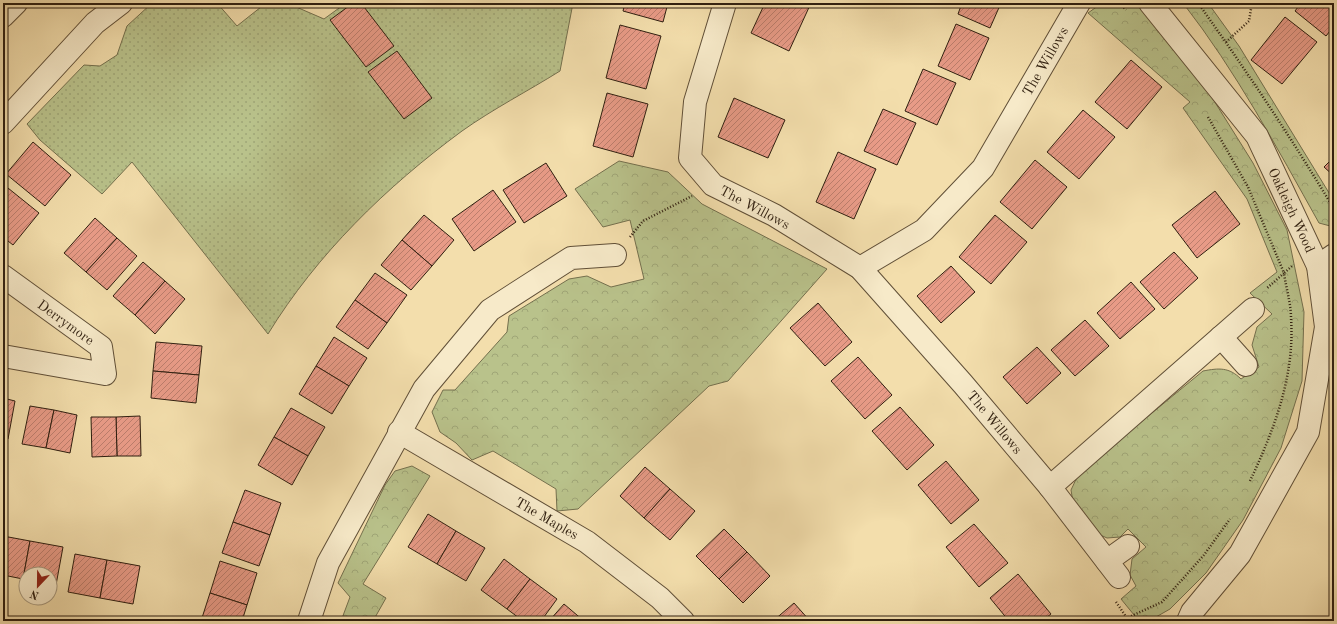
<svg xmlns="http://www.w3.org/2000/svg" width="1337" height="624" viewBox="0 0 1337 624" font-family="'Old Standard TT',serif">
	<defs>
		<pattern id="grass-dots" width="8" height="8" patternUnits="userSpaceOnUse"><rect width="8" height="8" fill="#b9c28b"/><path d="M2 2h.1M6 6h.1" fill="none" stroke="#9fa677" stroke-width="1.8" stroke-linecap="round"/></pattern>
		<pattern id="park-crowns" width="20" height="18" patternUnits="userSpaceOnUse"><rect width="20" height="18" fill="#b9c28b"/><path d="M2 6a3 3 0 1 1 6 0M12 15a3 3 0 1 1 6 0" fill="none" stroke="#9fa677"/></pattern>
		<pattern id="building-hatch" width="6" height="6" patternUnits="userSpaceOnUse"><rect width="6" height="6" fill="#e89b87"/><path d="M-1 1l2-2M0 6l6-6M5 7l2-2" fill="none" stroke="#bc7e6d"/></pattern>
	</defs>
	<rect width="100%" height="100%" fill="#f3deac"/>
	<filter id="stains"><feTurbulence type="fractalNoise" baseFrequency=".005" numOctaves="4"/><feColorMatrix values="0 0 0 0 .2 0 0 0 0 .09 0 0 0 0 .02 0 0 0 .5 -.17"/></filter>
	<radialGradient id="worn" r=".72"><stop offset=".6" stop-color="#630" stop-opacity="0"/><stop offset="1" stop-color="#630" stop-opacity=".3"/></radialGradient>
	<!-- grass -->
	<path fill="url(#grass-dots)" stroke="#74704e" d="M152 3H217L237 26 266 3H287L324 19 346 3H573L560 71C528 91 493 109 462 131 386 187 317 254 268 334L132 162 102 194 40 140 27 124 84 65 100 66 117 55 127 26Z"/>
	<!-- park -->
	<g fill="url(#park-crowns)" stroke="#74704e">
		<path d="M1102 3H1141L1186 56 1253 163 1287 230 1304 312 1302 381 1281 448 1243 520 1206 573 1170 609 1149 621H1139L1121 599 1136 586 1130 575 1132 559 1146 547 1128 529 1120 537 1107 538 1096 533 1074 508 1071 490 1079 473 1203 371C1219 368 1229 367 1241 379L1259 367 1252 345 1257 327 1272 314 1250 293 1277 272 1247 199 1183 108 1190 102 1088 13Z"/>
		<path d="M1183 3H1208L1239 46 1334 201V227L1319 223C1277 148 1236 71 1183 3Z"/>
		<path d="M619 161 668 172 702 204 827 269 728 381 709 386 578 509 557 511 556 489 493 451 472 460 456 443 440 432 432 412 443 390H455L507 332 509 316 569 279 587 276 611 287 644 279 630 220 603 227 575 189Z"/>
		<path d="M412 466 430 476 363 584 386 598 373 621H341L350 597 338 583 385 485 395 471Z"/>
	</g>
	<!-- building -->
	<g fill="url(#building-hatch)" stroke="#2f1f10">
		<path d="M353 3H361L394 46 366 67 330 20Z"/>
		<path d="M625 3H668L663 22 623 11Z"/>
		<path d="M765 3H811L789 51 751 33Z"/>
		<path d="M962 3H1001L990 28 958 14Z"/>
		<path d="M1301 3H1334V26L1326 36 1295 11Z"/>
		<path d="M1285 17 1317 42 1282 84 1251 60Z"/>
		<path d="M956 24 989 38 970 80 938 66Z"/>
		<path d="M620 25 661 36 646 89 606 78Z"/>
		<path d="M397 51 432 98 404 119 368 72Z"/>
		<path d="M1131 60 1162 87 1127 129 1095 102Z"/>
		<path d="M923 69 956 83 937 125 905 111Z"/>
		<path d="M607 93 648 104 633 157 593 146Z"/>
		<path d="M734 98 785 120 768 158 718 137Z"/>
		<path d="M883 109 916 123 897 165 864 151Z"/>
		<path d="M1083 110 1115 137 1079 179 1047 152Z"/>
		<path d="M33 142 71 175 45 206 6 174Z"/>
		<path d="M838 152 876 169 854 219 816 202Z"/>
		<path d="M1334 157V176L1324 167Z"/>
		<path d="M1035 160 1067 187 1032 229 1000 202Z"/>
		<path d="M546 163 567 196 524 223 503 190Z"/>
		<path d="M3 184 39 213 13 245 3 237Z"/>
		<path d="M493 190 516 222 474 251 452 219Z"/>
		<path d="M1215 191 1240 224 1197 258 1172 225Z"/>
		<path d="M424 215 454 240 432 266 402 240Z"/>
		<path d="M995 215 1027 242 991 284 959 257Z"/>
		<path d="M95 218 117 238 86 272 64 253Z"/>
		<path d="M117 238 137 256 107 290 86 272Z"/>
		<path d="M402 240 432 266 411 290 381 265Z"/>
		<path d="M1174 252 1198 278 1164 309 1140 282Z"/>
		<path d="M143 262 165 281 135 315 113 296Z"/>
		<path d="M951 266 975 292 941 323 917 296Z"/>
		<path d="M375 273 407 295 387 323 355 300Z"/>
		<path d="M165 281 185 299 155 334 135 315Z"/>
		<path d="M1131 282 1155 309 1120 339 1097 313Z"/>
		<path d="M355 300 387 323 368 349 336 327Z"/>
		<path d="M818 303 852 342 825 366 790 328Z"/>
		<path d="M1085 320 1109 346 1075 376 1051 350Z"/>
		<path d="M334 337 367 358 349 386 316 366Z"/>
		<path d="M156 342 202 346 199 375 153 371Z"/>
		<path d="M1037 347 1061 373 1027 404 1003 377Z"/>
		<path d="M858 357 892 395 865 419 831 381Z"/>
		<path d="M316 366 349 386 332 414 299 394Z"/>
		<path d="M153 371 199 375 196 403 151 398Z"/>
		<path d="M3 398 15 401 8 439 3 438Z"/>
		<path d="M30 406 54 410 46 448 22 444Z"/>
		<path d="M900 407 934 445 907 470 872 431Z"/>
		<path d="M291 408 325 427 308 456 274 437Z"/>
		<path d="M54 410 77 415 70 453 46 448Z"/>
		<path d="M140 416 141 456H117L116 417Z"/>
		<path d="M91 417H116L117 456 92 457Z"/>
		<path d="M274 437 308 456 292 485 258 465Z"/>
		<path d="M946 461 979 500 951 524 918 485Z"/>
		<path d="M645 467 670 489 644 518 620 496Z"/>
		<path d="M670 489 695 511 670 540 644 518Z"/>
		<path d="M245 490 281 503 270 535 233 522Z"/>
		<path d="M428 514 456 531 437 564 408 547Z"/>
		<path d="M233 522 270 535 259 566 222 553Z"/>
		<path d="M974 524 1008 563 979 587 946 547Z"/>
		<path d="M724 529 747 552 719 579 696 556Z"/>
		<path d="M456 531 485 548 466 581 437 564Z"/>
		<path d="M3 536 30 541 23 579 3 575Z"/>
		<path d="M30 541 63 547 56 585 50 584V574H26V579H23Z"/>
		<path d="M747 552 770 576 743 603 719 579Z"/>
		<path d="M75 554 107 560 100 598 68 592Z"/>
		<path d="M504 559 530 579 507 609 481 590Z"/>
		<path d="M107 560 140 566 133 604 100 598Z"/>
		<path d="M220 561 257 573 247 605 210 593Z"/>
		<path d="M1018 574 1051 614 1042 621H1009L990 598Z"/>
		<path d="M530 579 557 599 541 621H523L507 609Z"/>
		<path d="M210 593 247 605 242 621H201Z"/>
		<path d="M794 603 810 621H773Z"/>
		<path d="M564 604 584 621H549Z"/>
	</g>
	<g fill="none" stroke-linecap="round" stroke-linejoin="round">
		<defs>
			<g id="minor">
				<path d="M725 3 695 102 690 158 713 185 774 215 860 268 963 384 1050 487 1119 577"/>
				<path d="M1150 3 1257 136 1318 266 1326 327 1308 432 1240 554 1192 612 1188 621"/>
				<path d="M3 16 16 3"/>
				<path d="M3 123 95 23 121 3"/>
				<path d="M1318 266 1334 255"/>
				<path d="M860 268 924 230 983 168 1079 3"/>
				<path d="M3 276 101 347 105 374 3 356"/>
				<path d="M1221 337 1246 365"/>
				<path d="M399 432 587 542 660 598 683 621"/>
				<path d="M1050 487 1253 309"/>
				<path d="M1107 561 1128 546"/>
				<path d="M309 621 328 563 424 389 490 310 571 258 615 255"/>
			</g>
		</defs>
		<!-- minor casing -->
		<use href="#minor" stroke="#604f37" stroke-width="24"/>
		<!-- path -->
		<g stroke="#2f1f10" stroke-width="2.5" stroke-dasharray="1 2" stroke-linecap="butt">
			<path d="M1120 3 1126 10"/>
			<path d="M1198 3C1246 70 1292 139 1334 209"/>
			<path d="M1226 42 1249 21 1252 3"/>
			<path d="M1208 117 1248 187 1284 273 1266 289"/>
			<path d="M630 237 643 221 692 196"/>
			<path d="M1250 481C1274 430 1295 376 1291 318 1291 303 1286 288 1284 273L1292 266"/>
			<path d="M1116 602 1127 618 1162 602 1204 555 1230 519"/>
		</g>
		<!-- minor -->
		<use href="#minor" stroke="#f7eac9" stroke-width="22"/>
	</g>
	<g text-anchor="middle" stroke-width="3" stroke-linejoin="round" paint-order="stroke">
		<!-- street labels -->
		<g font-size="14" fill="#2f1f10" stroke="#f7eac9">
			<text transform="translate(1045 61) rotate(-60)" y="5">The Willows</text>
			<text transform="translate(755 207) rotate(28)" y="5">The Willows</text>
			<text transform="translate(1292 210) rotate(65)" y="5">Oakleigh Wood</text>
			<text transform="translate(66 322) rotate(36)" y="5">Derrymore</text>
			<text transform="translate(995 422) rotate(50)" y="5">The Willows</text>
			<text transform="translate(547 518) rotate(30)" y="5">The Maples</text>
		</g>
	</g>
	<!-- margin -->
	<rect width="1337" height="624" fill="none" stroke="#f3deac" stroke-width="16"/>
	<rect x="4" y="4" width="1329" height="616" fill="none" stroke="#2f1f10" stroke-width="2"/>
	<rect x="8" y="8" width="1321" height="608" fill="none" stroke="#2f1f10"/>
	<!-- north arrow -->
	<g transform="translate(38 586) rotate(202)"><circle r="19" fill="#f7eac9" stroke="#a7997f"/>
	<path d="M0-3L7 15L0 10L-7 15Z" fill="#8f2418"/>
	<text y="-6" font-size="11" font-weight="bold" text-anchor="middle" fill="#2f1f10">N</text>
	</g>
	<rect width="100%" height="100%" filter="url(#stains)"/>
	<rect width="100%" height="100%" fill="url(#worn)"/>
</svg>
